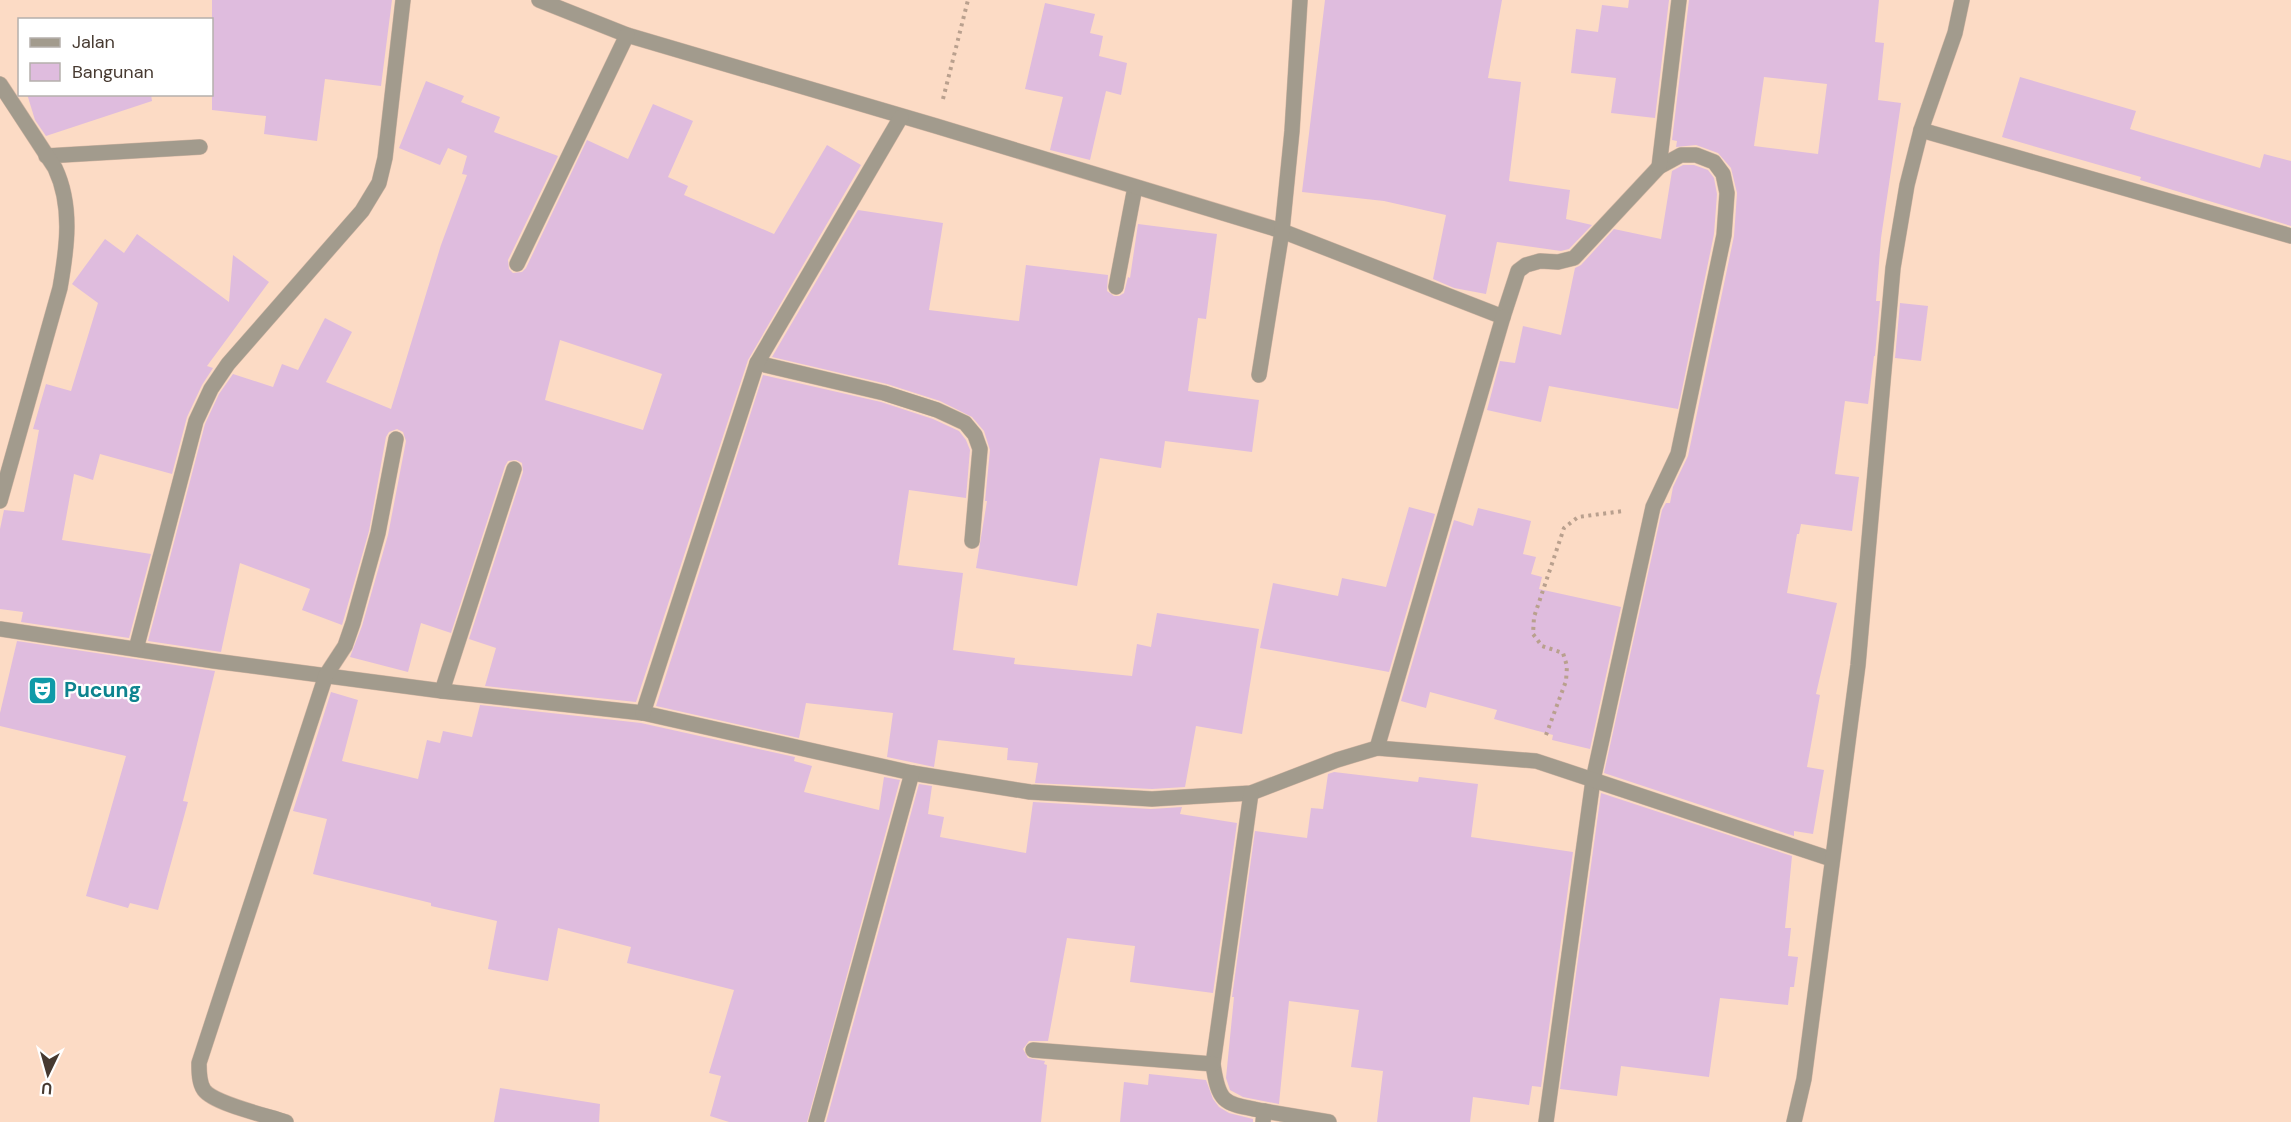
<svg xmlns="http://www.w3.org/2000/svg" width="2291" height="1122" viewBox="0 0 2291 1122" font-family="'DM Sans',sans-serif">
	<rect width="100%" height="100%" fill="#fcdbc5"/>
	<!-- building -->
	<g fill="#dfbcde" fill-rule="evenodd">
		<path d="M212 0H392L381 86 325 79 317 141 264 134 266 116 212 110Z"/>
		<path d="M1325 0H1502L1488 78 1521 82 1509 181 1570 190 1566 219 1592 225 1569 249 1561 251 1497 242 1486 294 1454 288 1433 279 1446 215 1384 201 1302 192Z"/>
		<path d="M1629 0H1669L1655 118 1611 113 1616 78 1571 73 1576 29 1598 32 1602 5 1628 8Z"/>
		<path d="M1689 0H1879L1875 42 1884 43 1878 100 1901 103 1881 238 1876 301H1880L1875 356H1874L1868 404 1845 401 1835 474 1859 477 1852 531 1801 524 1799 534H1797L1787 593 1837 603 1816 694 1820 695 1807 767 1824 770 1813 834 1794 831V836L1604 773 1662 510 1666 503H1670L1673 487 1688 456 1734 236 1737 193 1731 168 1718 153 1696 145 1676 147 1677 141 1672 140ZM1764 77 1827 84 1818 154 1754 146Z"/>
		<path d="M1045 3 1095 14 1090 33 1103 36 1099 56 1127 63 1121 95 1106 91 1090 160 1050 150 1063 97 1025 89Z"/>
		<path d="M2020 77 2136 111 2130 129 2260 168 2264 154 2291 161V226L2140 180 2141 177 2002 137Z"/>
		<path d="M426 81 464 96 461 102 500 117 494 132 558 156 508 260 509 269 513 273 522 272 526 268 587 140 628 159 653 104 693 121 668 177 688 186 684 195 774 234 827 145 861 165 748 360 636 702 485 686 496 648 469 639 523 472 522 463 516 460 508 461 505 466 451 633 421 623 408 672 350 657 362 626 388 535 406 441 403 432 397 429 389 432 386 437 369 531 342 625 302 610 310 589 240 563 221 652 148 641 205 424 219 394 233 374 273 387 282 364 298 370 325 318 352 332 326 382 391 409 441 245 467 175 462 174 467 156 448 148 440 165 399 148ZM560 340 662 374 643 430 545 400Z"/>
		<path d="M27 94H151L152 101 46 136 35 120Z"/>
		<path d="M1683 165H1694L1708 170 1714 178 1717 194 1714 234 1678 409 1549 386 1541 422 1487 410 1500 361 1515 363 1523 326 1561 335 1575 268 1581 265 1614 229 1661 239 1672 171Z"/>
		<path d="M858 210 943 223 929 310 1019 321 1026 265 1108 275 1107 291 1114 296H1119L1124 293 1128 277 1130 278 1138 224 1217 234 1206 319 1198 318 1188 391 1259 400 1252 452 1165 441 1161 468 1100 458 1077 586 976 568 987 501H985L990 450 984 431 972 417 940 401 887 384 772 357Z"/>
		<path d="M137 234 229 302 233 255 269 282 207 366 213 368 202 385 187 417 172 474 100 454 93 480 74 474 62 540 151 554 129 638 21 622 23 612 0 609V529L4 510 24 512 39 430 33 429 46 384 71 391 98 303 72 284 105 239 124 253Z"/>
		<path d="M1900 303 1928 306 1921 361 1895 358Z"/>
		<path d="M763 375 881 402 933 419 959 431 966 440 970 450 966 498 909 490 898 565 963 573 953 650 1015 658 1014 664 1132 676 1137 644 1151 647 1157 613 1259 629 1242 734 1196 726 1185 787 1152 789 1035 783 1038 763 1007 760 1008 748 938 740 934 767 887 757 893 713 806 703 799 738 656 706Z"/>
		<path d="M1409 507 1435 514 1389 672 1260 648 1273 583 1338 596 1342 578 1386 587Z"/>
		<path d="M1478 508 1531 521 1523 554 1536 557 1531 574 1542 577 1539 589 1621 607 1590 749 1552 740 1553 735 1494 719 1497 710 1430 692 1426 708 1401 701 1454 520 1473 526Z"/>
		<path d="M17 641 215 671 183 801 188 802 158 910 130 903 128 908 86 896 126 756 0 726V713Z"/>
		<path d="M331 692 358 700 342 761 418 779 427 740 440 743 443 731 472 737 480 705 641 723 795 757 794 761 812 766 804 792 879 810 884 777 900 780 807 1122H729L710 1116 721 1076 709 1073 734 990 627 963 631 947 558 928 548 981 488 969 497 921 431 906V903L313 874 327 819 293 811Z"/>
		<path d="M1334 772 1418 782 1419 777 1478 784 1471 837 1573 852 1541 1087 1532 1086 1529 1105 1473 1097 1470 1122H1377L1383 1071 1351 1067 1359 1010 1289 1001 1279 1104 1243 1097 1230 1090 1226 1078 1234 997H1232L1255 831 1307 838 1311 808 1323 809 1328 774Z"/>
		<path d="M919 784 932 786 928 814 944 817 940 837 1026 853 1033 802 1151 809 1182 807 1180 814 1237 823 1213 993 1130 982 1135 946 1067 938 1048 1041H1029L1023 1049 1028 1058 1045 1061 1044 1064 1047 1065 1041 1122H826Z"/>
		<path d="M1601 793 1792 856 1785 928H1791L1788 956 1798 957 1794 987H1790L1788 1005 1720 998 1709 1077 1621 1066 1617 1096 1560 1089Z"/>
		<path d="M1149 1074 1206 1080 1213 1099 1219 1107 1229 1113 1253 1119V1122H1120L1124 1082 1148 1085Z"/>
		<path d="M500 1088 600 1104 599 1122H494Z"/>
	</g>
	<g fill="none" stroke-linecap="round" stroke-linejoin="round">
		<defs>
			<g id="service">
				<path d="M46 156 200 147"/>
				<path d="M1116 287 1135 187"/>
			</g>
			<g id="minor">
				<path d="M539 0 627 35 936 126 1282 231 1503 317 1518 271 1526 265 1540 261 1558 262 1574 258 1659 167 1681 155H1696L1714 162 1723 174 1727 193 1724 235 1678 454 1653 507 1593 780 1546 1122"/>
				<path d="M0 84 55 168C73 206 67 248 60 288L0 501"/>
				<path d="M1921 130 2291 236"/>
				<path d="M1659 167 1679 0"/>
				<path d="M517 264 627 35"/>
				<path d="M757 363 884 393 937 410 965 423 975 435 980 449 972 541"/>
				<path d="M1259 375 1282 231 1292 131 1300 0"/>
				<path d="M0 629 214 661 442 691 643 713 912 773 1030 792 1152 799 1251 793 1337 760 1377 748 1536 761 1831 859"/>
				<path d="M136 649 196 421 211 389 228 364 362 211 379 183 385 158 403 0"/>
				<path d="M442 691 514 469"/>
				<path d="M643 713 757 363 901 117"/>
				<path d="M1377 748 1503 317"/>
				<path d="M1251 793 1213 1064C1219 1106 1225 1103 1264 1111"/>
				<path d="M1033 1050 1213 1064"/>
				<path d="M286 1122C269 1116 214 1104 204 1090 199 1083 199 1072 199 1063L326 675 345 646 353 623 378 533 396 439"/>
				<path d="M816 1122 912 773"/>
				<path d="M1263 1122 1264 1111 1329 1122"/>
				<path d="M1794 1122 1804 1079 1858 665 1893 268 1907 185 1921 130 1955 33 1962 0"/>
			</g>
		</defs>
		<!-- service casing -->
		<use href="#service" stroke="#d4b7a4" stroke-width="16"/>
		<!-- minor casing -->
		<use href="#minor" stroke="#d4b7a4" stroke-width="16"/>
		<!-- path -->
		<g stroke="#b9a08e" stroke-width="4" stroke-dasharray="3 4.5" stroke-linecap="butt">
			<path d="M943 99 968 0"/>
			<path d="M1546 735 1566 681 1567 666 1563 653 1542 646 1533 634 1534 617 1564 528 1578 517 1623 511"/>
		</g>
		<!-- service -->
		<use href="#service" stroke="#a29b8d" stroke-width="15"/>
		<!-- minor -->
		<use href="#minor" stroke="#a29b8d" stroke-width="15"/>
	</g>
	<!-- icons -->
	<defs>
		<symbol id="theatre-square" viewBox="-11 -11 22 22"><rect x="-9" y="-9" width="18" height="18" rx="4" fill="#0f9aa8" stroke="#fff"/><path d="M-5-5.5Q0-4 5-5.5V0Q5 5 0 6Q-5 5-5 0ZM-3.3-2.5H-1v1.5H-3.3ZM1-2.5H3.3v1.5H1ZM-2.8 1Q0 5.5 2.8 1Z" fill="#fff"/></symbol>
	</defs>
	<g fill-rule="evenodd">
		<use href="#theatre-square" x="26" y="674" width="33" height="33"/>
	</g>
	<g text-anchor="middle" stroke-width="4.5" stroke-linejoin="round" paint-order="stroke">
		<!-- culture labels -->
		<g font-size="21" font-weight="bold" fill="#0d838f" stroke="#fff" text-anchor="start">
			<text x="64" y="697">Pucung</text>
		</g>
	</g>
	<!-- legend -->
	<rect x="18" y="18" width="195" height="78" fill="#ffffff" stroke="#b5b0ac" stroke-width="1.5"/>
	<rect x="30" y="38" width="30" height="9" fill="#a29b8d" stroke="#b5b0ac" stroke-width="1.5"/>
	<text x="72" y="48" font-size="18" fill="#463930">Jalan</text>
	<rect x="30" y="63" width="30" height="18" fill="#dfbcde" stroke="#b5b0ac" stroke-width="1.5"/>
	<text x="72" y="78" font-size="18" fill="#463930">Bangunan</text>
	<!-- north arrow -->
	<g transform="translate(48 1074) rotate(185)" stroke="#ffffff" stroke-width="4.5" paint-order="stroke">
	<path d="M0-4.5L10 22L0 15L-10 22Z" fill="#463930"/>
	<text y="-9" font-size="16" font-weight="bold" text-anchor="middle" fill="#463930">U</text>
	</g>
</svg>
